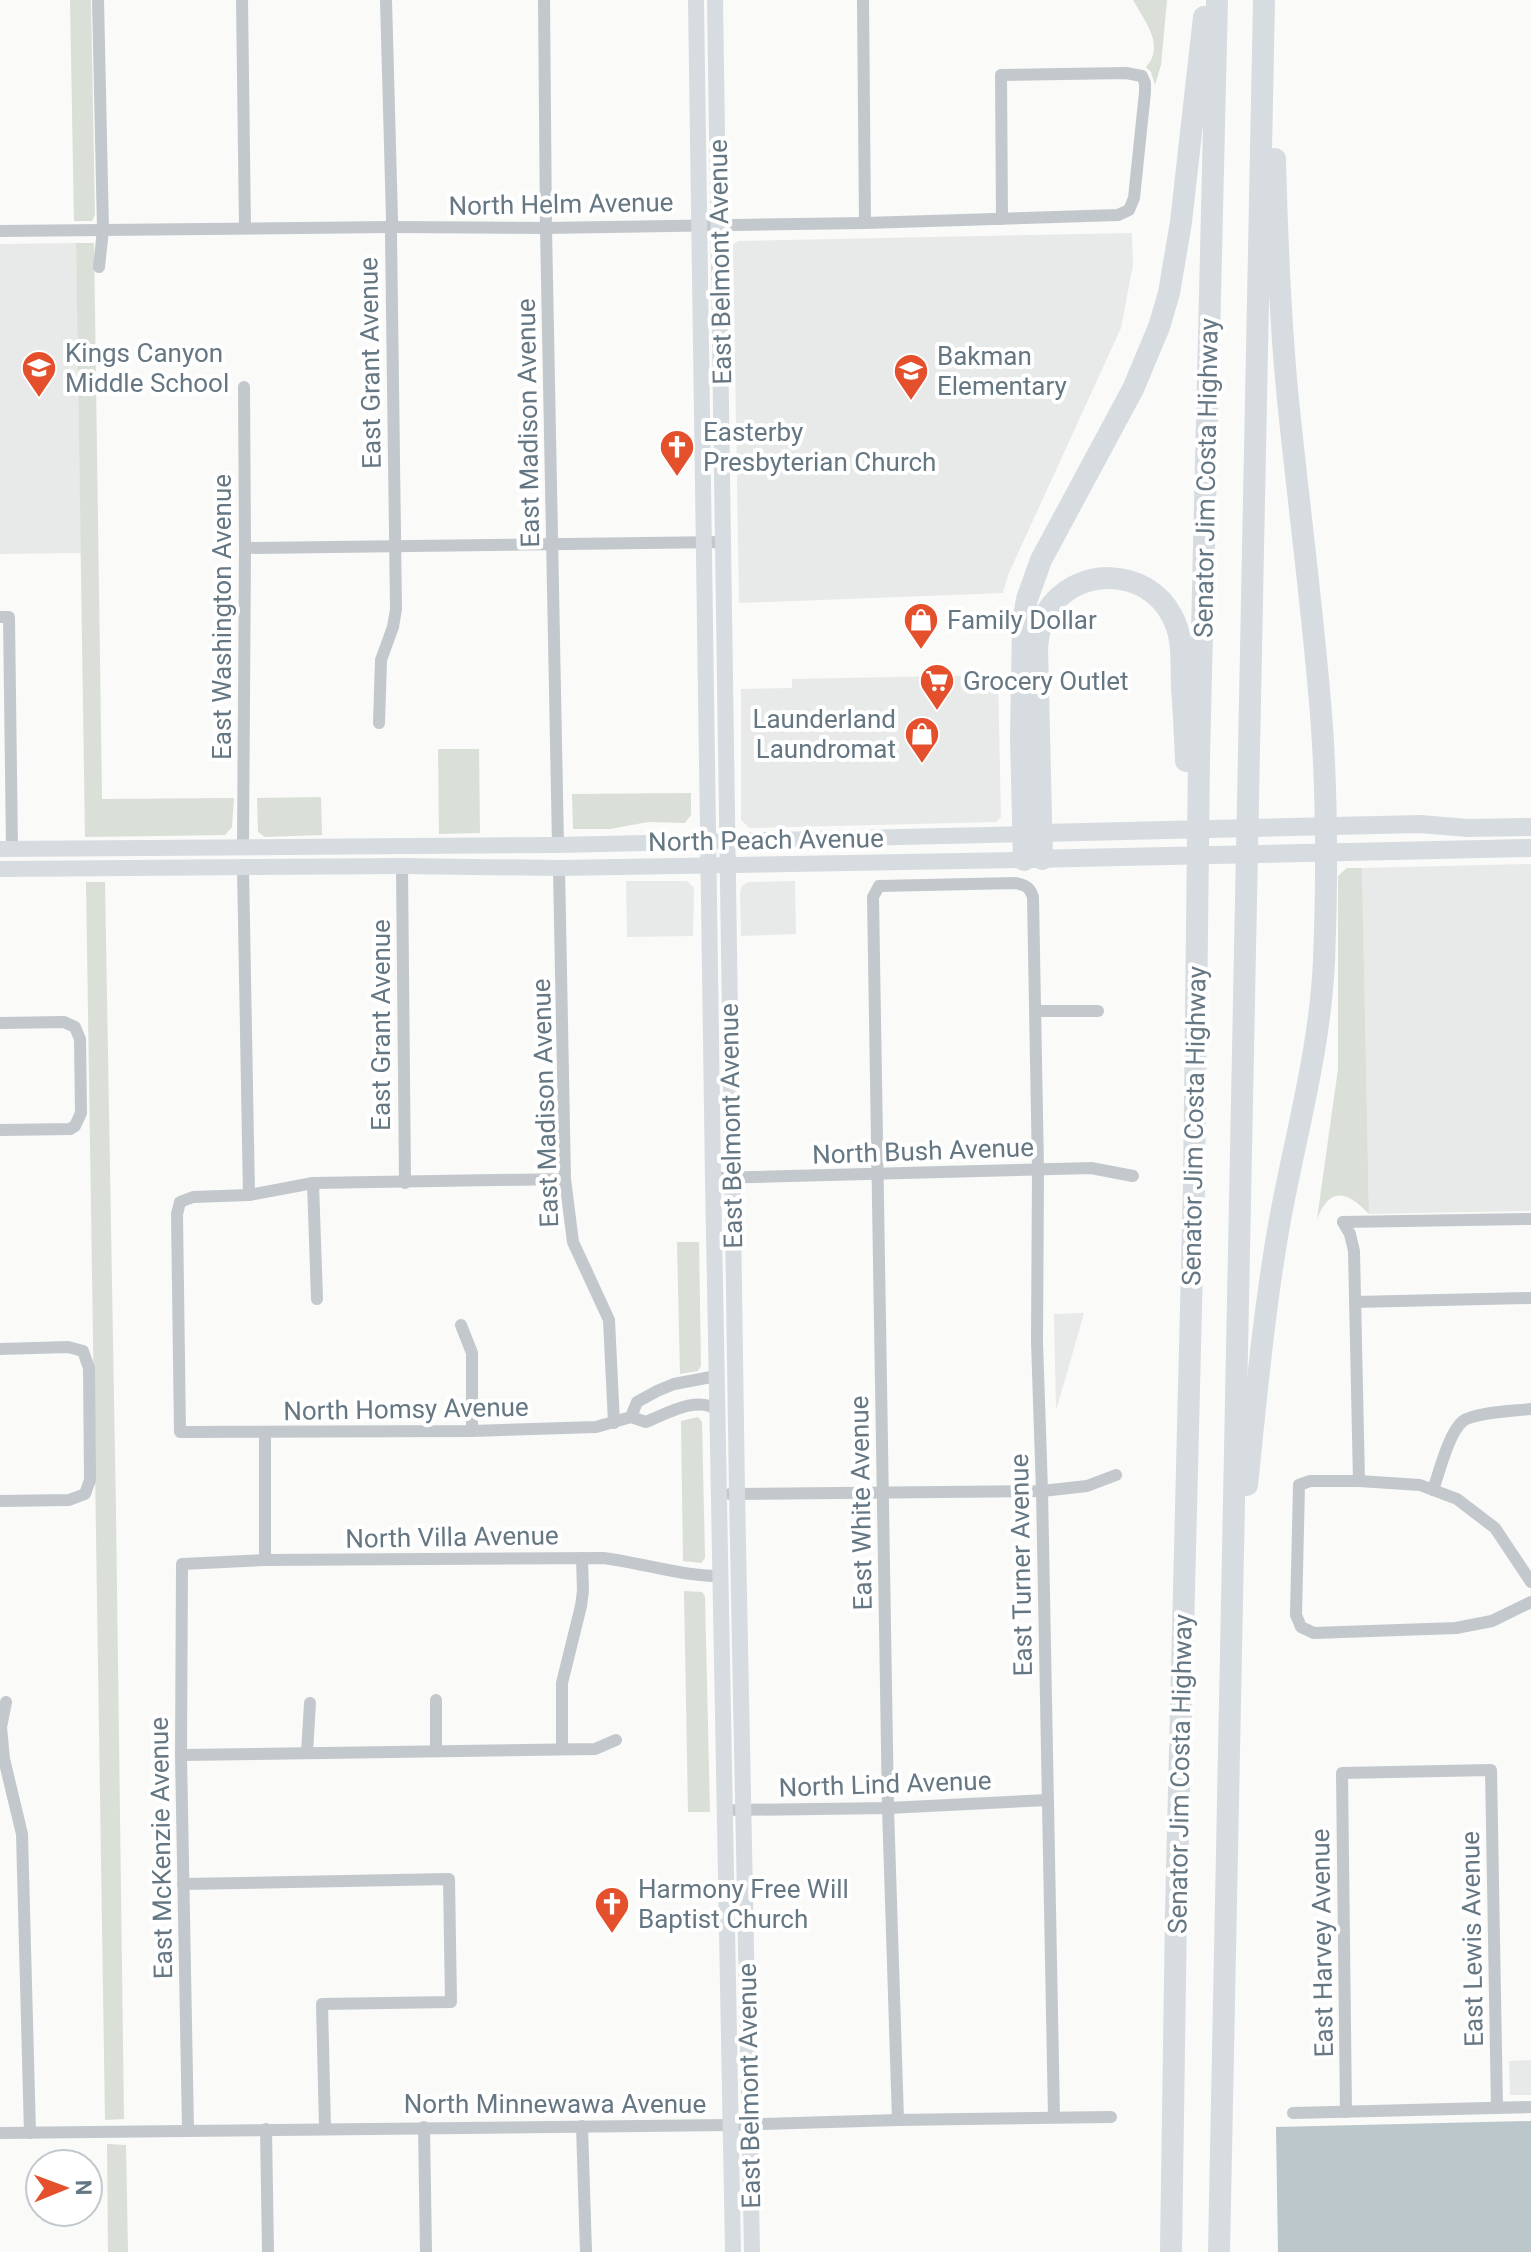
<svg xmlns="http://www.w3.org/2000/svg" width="1531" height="2252" viewBox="0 0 1531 2252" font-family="Roboto,sans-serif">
	<rect width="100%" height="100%" fill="#fafaf8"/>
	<!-- built -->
	<g fill="#e8e9e9">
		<path d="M1132 233 1133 265 1121 328 1008 575 1003 593 739 603 733 244 739 241Z"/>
		<path d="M76 243 81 553 0 554V244Z"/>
		<path d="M998 675 1001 817 996 822 749 828 741 820V689L792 688V679Z"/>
		<path d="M1531 864V1211L1369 1214 1362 868Z"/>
		<path d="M626 881H687L694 888 693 936 627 937Z"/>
		<path d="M795 881 796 934 741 936 740 892 742 886 748 882Z"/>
		<path d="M1084 1313 1067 1373 1056 1410 1054 1314Z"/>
		<path d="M1531 2060V2095H1510L1509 2061Z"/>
	</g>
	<!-- green -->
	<g fill="#dadfd7">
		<path d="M70 0H91L95 215 92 221H74Z"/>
		<path d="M1133 0H1167L1161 65 1155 85 1151 72 1146 67C1166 46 1144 20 1133 0Z"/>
		<path d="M76 243H94L102 799 234 798 232 827 225 835 85 837Z"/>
		<path d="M438 749H479L480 833 439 834Z"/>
		<path d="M691 793V815L685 823 648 822 610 829H573L572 794Z"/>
		<path d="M321 797 322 835 265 837 258 832 257 798Z"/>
		<path d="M1347 868H1362L1369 1214C1347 1191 1330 1186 1317 1219L1338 1069V876Z"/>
		<path d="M86 882H105L116 1513 124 2119 105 2120Z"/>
		<path d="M699 1242 701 1366 698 1371 680 1374 677 1242Z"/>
		<path d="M698 1417 702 1422 705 1558 701 1563 683 1561 681 1421Z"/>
		<path d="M684 1591 702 1592 705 1596 710 1812H688Z"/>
		<path d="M107 2144 126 2145 128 2252H108Z"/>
	</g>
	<!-- water -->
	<path fill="#bbc7cb" d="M1531 2121V2252H1278L1276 2127Z"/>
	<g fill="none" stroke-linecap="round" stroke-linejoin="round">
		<!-- street -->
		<g stroke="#c3c8cc" stroke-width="12">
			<path d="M98 0 103 230 99 267"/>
			<path d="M242 0 245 228"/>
			<path d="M544 0 546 228 558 845"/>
			<path d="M863 0 865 223"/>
			<path d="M0 231 391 227 546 228 865 223 1118 215 1129 210 1134 198 1145 92V83L1142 76 1126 73 1001 75 1002 219"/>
			<path d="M245 548 724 542"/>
			<path d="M0 617H9L12 849"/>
			<path d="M379 723 381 660 393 627 396 609 391 235 392 219 386 0"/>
			<path d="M243 847 245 548 244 387"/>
			<path d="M402 866 405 1183"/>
			<path d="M243 868 249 1195"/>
			<path d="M559 868 565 1179 573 1242 609 1320 614 1423"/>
			<path d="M1036 1011H1098"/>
			<path d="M0 1023 64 1022 75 1027 80 1039 81 1113 75 1126 70 1129 0 1130"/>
			<path d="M713 1178 1091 1168 1133 1176"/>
			<path d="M565 1179 313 1183 249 1195 193 1197 180 1202 177 1214 180 1432 472 1431 596 1427 631 1417 646 1422C666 1414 698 1395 717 1410"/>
			<path d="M313 1183 317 1299"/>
			<path d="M1343 1222 1350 1234 1354 1251 1359 1481"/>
			<path d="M1343 1222 1531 1219"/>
			<path d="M1355 1302 1531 1298"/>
			<path d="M461 1325 472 1353V1431"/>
			<path d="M0 1349 68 1347 83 1351 89 1368 90 1480 85 1494 69 1500 0 1501"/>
			<path d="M631 1417 637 1402 657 1391 674 1384 711 1377 717 1372"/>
			<path d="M1433 1490C1439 1473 1449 1432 1463 1421 1475 1412 1515 1411 1531 1409"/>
			<path d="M730 1494 1042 1491 1087 1486 1116 1475"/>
			<path d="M265 1560V1433"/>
			<path d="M1531 1582 1495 1528 1457 1499 1420 1485 1359 1481H1310L1299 1485 1296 1615 1301 1627 1314 1633 1456 1628 1492 1621 1531 1602"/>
			<path d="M6 1702 1 1727 4 1759 22 1834 30 2133"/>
			<path d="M562 1749V1683L581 1606 583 1591 582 1558"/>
			<path d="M436 1751V1700"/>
			<path d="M307 1753 310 1703"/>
			<path d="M181 1755 595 1749 616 1740"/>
			<path d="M735 1810 888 1808 1047 1800"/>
			<path d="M183 1884 449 1879 451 2002 322 2004 325 2128"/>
			<path d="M1346 2112 1342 1773 1491 1770 1497 2108"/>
			<path d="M1293 2113 1531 2107"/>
			<path d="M898 2120 888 1808 873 897 879 886 1016 883C1025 885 1030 887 1033 897L1038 1169 1037 1342 1042 1491 1054 2117"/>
			<path d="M582 2126 586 2252"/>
			<path d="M424 2127 426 2252"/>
			<path d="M266 2129 268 2252"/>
			<path d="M188 2130 181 1755 182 1564 265 1560 603 1558C643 1563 680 1576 720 1576"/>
			<path d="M0 2133 730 2125 898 2120 1111 2117"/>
		</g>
		<!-- secondary -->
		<g stroke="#d6dcdf" stroke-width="16">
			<path d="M696 0 713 1178 733 2252"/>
			<path d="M715 0 737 1493 752 2252"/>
			<path d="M0 849 558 845 1034 834"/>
			<path d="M0 869 402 866 559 868 1024 860"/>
		</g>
		<!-- primary -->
		<g stroke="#d6dcdf" stroke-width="18">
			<path d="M1041 833 1420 824 1468 828 1531 827"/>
			<path d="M1030 859 1531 848"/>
		</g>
		<!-- highway -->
		<g stroke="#d6dcdf" stroke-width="22">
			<path d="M1042 859 1037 648C1038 636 1040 624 1046 613 1075 565 1147 567 1172 616 1184 637 1181 664 1182 688 1184 712 1185 737 1186 761"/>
			<path d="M1024 860 1021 738 1023 624 1027 599 1041 560 1133 389 1159 327 1169 293 1181 222 1204 17"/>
			<path d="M1247 1485C1256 1398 1264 1311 1279 1225 1295 1137 1320 1051 1324 961 1327 885 1327 803 1322 727 1314 618 1299 509 1288 400 1280 320 1277 240 1275 159"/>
			<path d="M1171 2252 1176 1912 1194 1187 1199 758 1217 0"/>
			<path d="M1219 2252 1264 0"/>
		</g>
	</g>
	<!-- icons -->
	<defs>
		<symbol id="school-pin" viewBox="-11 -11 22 30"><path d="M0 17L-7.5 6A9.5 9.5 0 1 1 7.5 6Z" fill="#e5502c" stroke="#fff"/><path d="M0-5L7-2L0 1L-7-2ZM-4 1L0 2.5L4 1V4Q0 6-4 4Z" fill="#fff"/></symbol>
		<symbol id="church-pin" viewBox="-11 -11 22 30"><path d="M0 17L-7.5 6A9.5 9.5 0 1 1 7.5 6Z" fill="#e5502c" stroke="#fff"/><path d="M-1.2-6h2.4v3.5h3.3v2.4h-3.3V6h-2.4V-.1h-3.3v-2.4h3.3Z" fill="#fff"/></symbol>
		<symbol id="shop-pin" viewBox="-11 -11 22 30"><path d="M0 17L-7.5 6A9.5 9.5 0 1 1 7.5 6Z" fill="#e5502c" stroke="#fff"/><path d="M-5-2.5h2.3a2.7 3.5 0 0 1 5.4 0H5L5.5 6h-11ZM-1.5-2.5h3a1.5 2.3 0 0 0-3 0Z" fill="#fff"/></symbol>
		<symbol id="supermarket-pin" viewBox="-11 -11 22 30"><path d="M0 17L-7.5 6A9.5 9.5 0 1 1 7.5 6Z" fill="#e5502c" stroke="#fff"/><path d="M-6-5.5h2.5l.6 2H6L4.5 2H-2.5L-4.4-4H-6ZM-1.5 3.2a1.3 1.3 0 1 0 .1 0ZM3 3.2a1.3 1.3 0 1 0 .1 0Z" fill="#fff"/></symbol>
	</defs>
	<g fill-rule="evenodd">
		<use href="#school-pin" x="19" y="348" width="40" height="54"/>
		<use href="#school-pin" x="891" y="351" width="40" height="54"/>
		<use href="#church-pin" x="657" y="427" width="40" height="54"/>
		<use href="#shop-pin" x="901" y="600" width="40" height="54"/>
		<use href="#supermarket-pin" x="917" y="661" width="40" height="54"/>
		<use href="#shop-pin" x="902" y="714" width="40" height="54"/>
		<use href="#church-pin" x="592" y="1884" width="40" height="54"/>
	</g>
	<g text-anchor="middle" stroke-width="8" stroke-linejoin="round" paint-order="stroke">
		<!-- street labels -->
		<g font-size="26" fill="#657783" stroke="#fff">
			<text transform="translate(561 204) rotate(-1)" y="9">North Helm Avenue</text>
			<text transform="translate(720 262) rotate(-91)" y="9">East Belmont Avenue</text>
			<text transform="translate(370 363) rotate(-91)" y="9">East Grant Avenue</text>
			<text transform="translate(528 423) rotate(-91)" y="9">East Madison Avenue</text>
			<text transform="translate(1206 478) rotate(-89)" y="9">Senator Jim Costa Highway</text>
			<text transform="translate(222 617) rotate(-90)" y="9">East Washington Avenue</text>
			<text transform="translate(766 840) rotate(-1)" y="9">North Peach Avenue</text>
			<text transform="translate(381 1025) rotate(-90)" y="9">East Grant Avenue</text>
			<text transform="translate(545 1103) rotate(-92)" y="9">East Madison Avenue</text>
			<text transform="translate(731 1126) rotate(-91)" y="9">East Belmont Avenue</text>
			<text transform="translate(1194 1126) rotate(-89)" y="9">Senator Jim Costa Highway</text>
			<text transform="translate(923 1151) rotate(-2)" y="9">North Bush Avenue</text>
			<text transform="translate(406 1409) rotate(-1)" y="9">North Homsy Avenue</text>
			<text transform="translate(861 1503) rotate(-91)" y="9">East White Avenue</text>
			<text transform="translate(452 1537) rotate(-1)" y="9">North Villa Avenue</text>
			<text transform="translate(1021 1565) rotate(-91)" y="9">East Turner Avenue</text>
			<text transform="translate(1180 1774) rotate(-89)" y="9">Senator Jim Costa Highway</text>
			<text transform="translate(885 1784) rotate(-2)" y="9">North Lind Avenue</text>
			<text transform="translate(161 1848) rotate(-91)" y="9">East McKenzie Avenue</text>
			<text transform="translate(1472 1939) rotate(-91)" y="9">East Lewis Avenue</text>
			<text transform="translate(1322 1943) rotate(-91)" y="9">East Harvey Avenue</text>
			<text transform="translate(749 2086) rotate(-91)" y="9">East Belmont Avenue</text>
			<text x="555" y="2113">North Minnewawa Avenue</text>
		</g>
		<!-- poi labels -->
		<g font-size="26" fill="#657783" stroke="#fff" text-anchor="start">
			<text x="65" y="362">Kings Canyon<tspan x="65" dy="30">Middle School</tspan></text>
			<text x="937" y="365">Bakman<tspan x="937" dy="30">Elementary</tspan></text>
			<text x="703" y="441">Easterby<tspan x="703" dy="30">Presbyterian Church</tspan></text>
			<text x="947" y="629">Family Dollar</text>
			<text x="963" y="690">Grocery Outlet</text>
			<text x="896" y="728" text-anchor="end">Launderland<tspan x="896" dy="30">Laundromat</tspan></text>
			<text x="638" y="1898">Harmony Free Will<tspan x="638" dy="30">Baptist Church</tspan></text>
		</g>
	</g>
	<!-- north arrow -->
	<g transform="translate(64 2188) rotate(89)"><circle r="38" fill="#ffffff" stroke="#c1c9cd" stroke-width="2"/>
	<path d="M0-6L14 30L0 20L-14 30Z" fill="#e5502c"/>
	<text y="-12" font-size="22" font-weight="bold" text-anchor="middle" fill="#657783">N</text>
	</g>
</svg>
